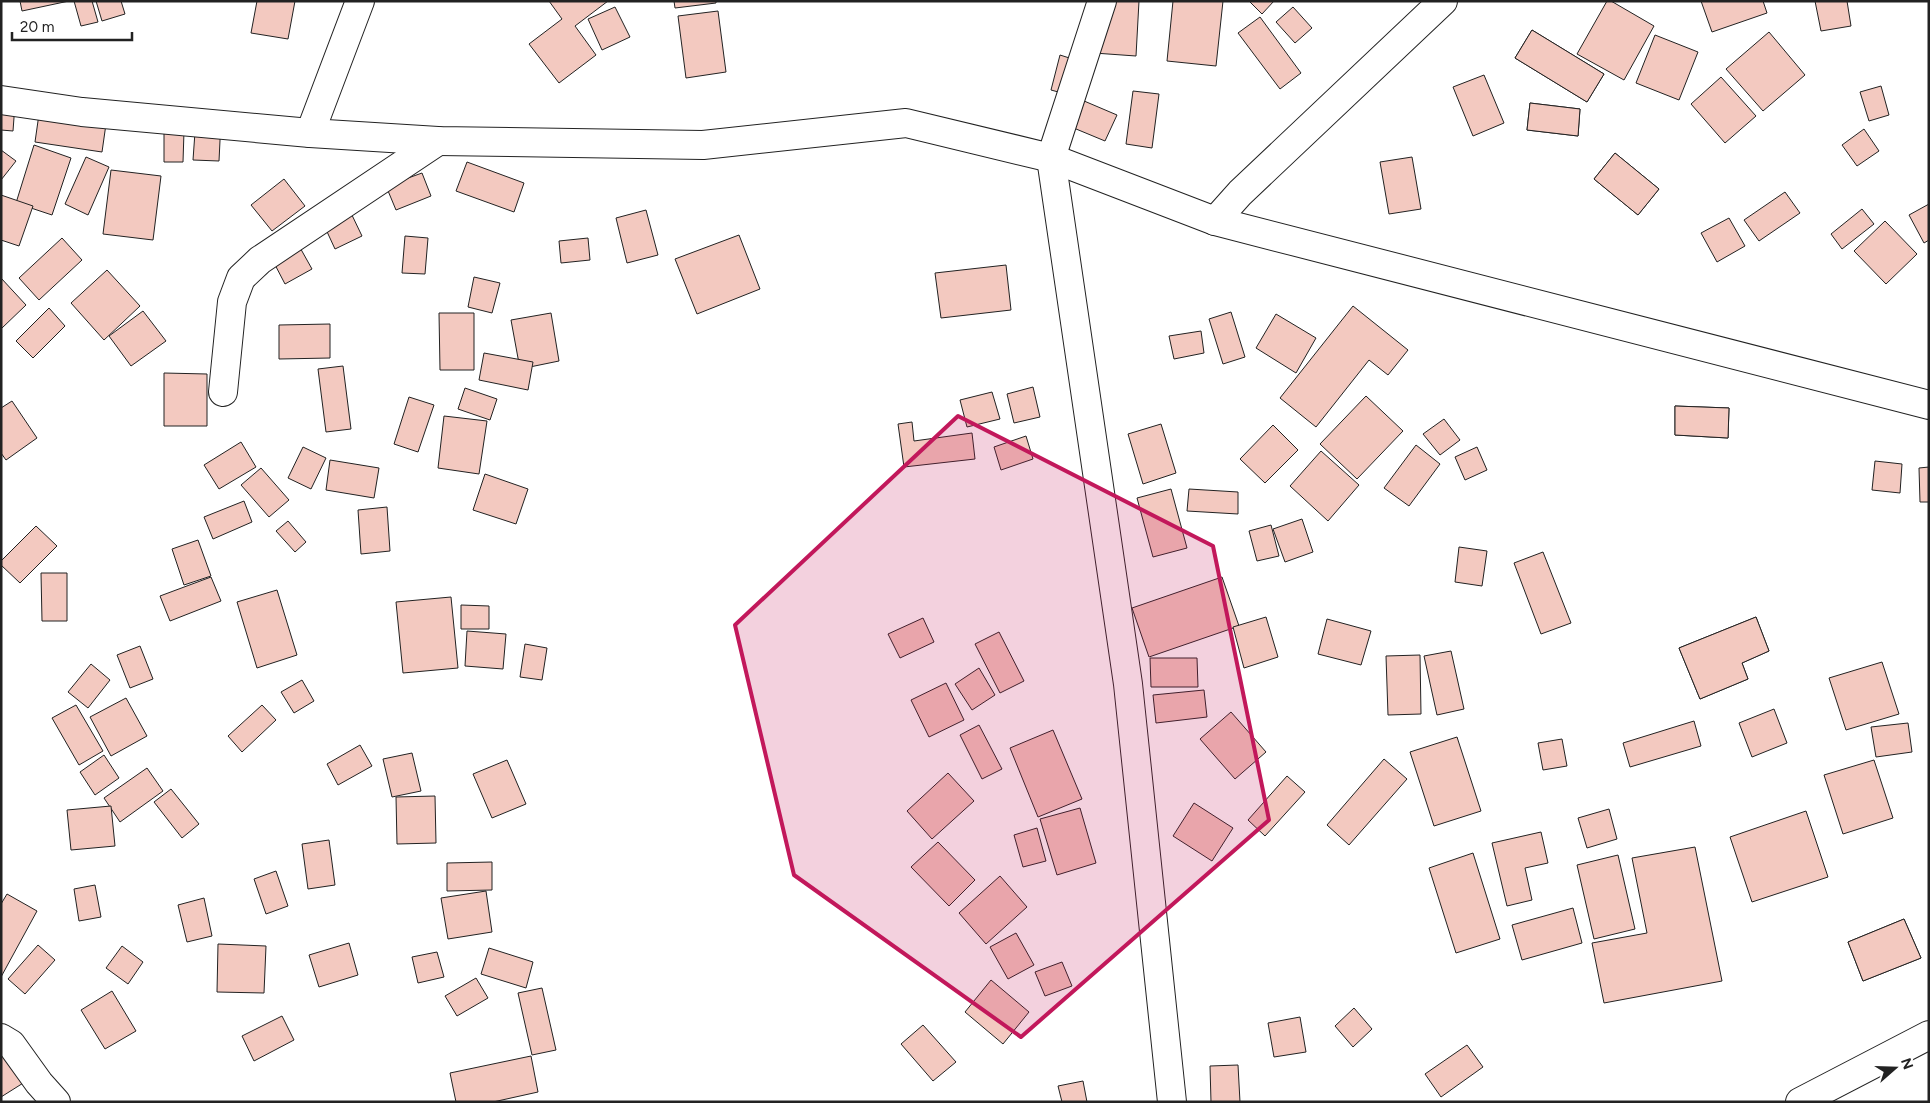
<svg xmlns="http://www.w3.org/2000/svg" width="1930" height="1103" viewBox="0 0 1930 1103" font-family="Figtree,sans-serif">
	<rect width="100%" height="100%" fill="#fff"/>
	<!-- building -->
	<g fill="#f3c9c0" stroke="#222">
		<path d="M20 1H69L22 11Z"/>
		<path d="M74 1H92L98 22 81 26Z"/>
		<path d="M96 1H121L125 14 102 21Z"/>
		<path d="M257 1H295L288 39 251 33Z"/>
		<path d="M549 1H608L575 26 596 55 559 83 529 44 562 19Z"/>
		<path d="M674 1H716V3L675 8Z"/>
		<path d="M1107 1H1139L1136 56 1080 52Z"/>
		<path d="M1173 1H1223L1216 66 1167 61Z"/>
		<path d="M1249 1H1274L1262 14Z"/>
		<path d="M1607 1H1611L1654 26 1624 80 1577 54Z"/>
		<path d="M1701 1H1763L1767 13 1712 32Z"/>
		<path d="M1815 1H1847L1851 26 1821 31Z"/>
		<path d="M615 7 630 37 602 50 588 19Z"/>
		<path d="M1293 7 1312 28 1295 43 1276 22Z"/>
		<path d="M718 11 726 72 686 78 678 16Z"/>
		<path d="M1260 17 1301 73 1280 89 1238 33Z"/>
		<path d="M1532 30 1604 74 1587 102 1515 58Z"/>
		<path d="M1532 30 1604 74 1587 102 1515 58Z"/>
		<path d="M1769 32 1805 75 1763 111 1726 69Z"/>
		<path d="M1655 35 1698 52 1679 100 1636 83Z"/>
		<path d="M1060 55 1082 62 1073 96 1051 90Z"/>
		<path d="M1484 75 1504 123 1473 136 1453 87Z"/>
		<path d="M1721 77 1756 116 1725 143 1691 104Z"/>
		<path d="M1881 86 1889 115 1869 121 1860 92Z"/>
		<path d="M1133 91 1159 94 1152 148 1126 144Z"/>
		<path d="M1063 92 1117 115 1105 141 1052 119Z"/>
		<path d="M1 103 15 104 13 131 1 130Z"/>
		<path d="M1530 103 1580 109 1578 136 1527 130Z"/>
		<path d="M1530 103 1580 109 1578 136 1527 130Z"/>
		<path d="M40 107 107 117 102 152 35 142Z"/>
		<path d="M196 118 221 120 219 161 193 160Z"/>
		<path d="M1864 129 1879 151 1857 166 1842 145Z"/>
		<path d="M164 130 184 131 183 162H164Z"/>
		<path d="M34 145 71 158 52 215 16 203Z"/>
		<path d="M1 150 16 161 1 180Z"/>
		<path d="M1615 153 1659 189 1638 215 1594 179Z"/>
		<path d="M1615 153 1659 189 1638 215 1594 179Z"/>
		<path d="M86 157 109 167 88 215 65 204Z"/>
		<path d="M1412 157 1421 209 1389 214 1380 162Z"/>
		<path d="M467 162 524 183 514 212 456 191Z"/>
		<path d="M111 170 161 176 153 240 103 234Z"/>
		<path d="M422 173 431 196 396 210 386 186Z"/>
		<path d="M284 179 305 206 272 231 251 205Z"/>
		<path d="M1785 192 1800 213 1759 241 1744 220Z"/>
		<path d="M1 195 33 206 19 246 1 240Z"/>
		<path d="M1929 204V240L1924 243 1909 215Z"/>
		<path d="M1862 209 1874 224 1842 249 1831 234Z"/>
		<path d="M646 210 658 255 627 263 616 218Z"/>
		<path d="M350 211 362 236 335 249 323 223Z"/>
		<path d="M1729 218 1745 246 1717 262 1701 233Z"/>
		<path d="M1885 221 1917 254 1886 284 1854 251Z"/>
		<path d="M739 235 760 289 697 314 675 259Z"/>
		<path d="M405 236 428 238 425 274 402 273Z"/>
		<path d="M62 238 82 260 39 300 19 278Z"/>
		<path d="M588 238 590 260 561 263 559 241Z"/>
		<path d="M298 244 312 269 285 284 272 259Z"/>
		<path d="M1006 265 1011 310 941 318 935 273Z"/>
		<path d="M107 270 140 306 104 340 71 303Z"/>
		<path d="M474 277 500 283 492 313 468 307Z"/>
		<path d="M1 278 26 305 2 328H1Z"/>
		<path d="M1353 306 1408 350 1388 375 1369 360 1316 427 1280 398Z"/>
		<path d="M49 308 65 326 33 358 16 341Z"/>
		<path d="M143 311 166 341 131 366 109 336Z"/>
		<path d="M1231 312 1245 357 1223 364 1209 319Z"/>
		<path d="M439 313H474V370H440Z"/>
		<path d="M551 313 559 361 520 369 511 320Z"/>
		<path d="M1276 314 1316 338 1296 373 1256 348Z"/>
		<path d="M330 324V358L279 359V325Z"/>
		<path d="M1201 331 1204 353 1174 359 1169 336Z"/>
		<path d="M484 353 533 362 528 390 479 380Z"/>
		<path d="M343 366 351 429 326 432 318 369Z"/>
		<path d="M164 373 207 374V426H164Z"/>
		<path d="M1033 387 1040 417 1014 423 1007 394Z"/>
		<path d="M465 388 497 399 490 420 458 409Z"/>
		<path d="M992 392 1000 419 967 427 960 400Z"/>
		<path d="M1366 396 1403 431 1357 479 1320 444Z"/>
		<path d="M409 397 434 405 418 452 394 444Z"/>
		<path d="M12 401 37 438 6 460 1 453V408Z"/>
		<path d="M1675 406 1729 408 1728 438 1675 435Z"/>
		<path d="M1675 406 1729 408 1728 438 1675 435Z"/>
		<path d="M444 416 487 421 479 474 438 468Z"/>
		<path d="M1444 419 1460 440 1440 455 1423 434Z"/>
		<path d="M912 422 914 441 972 433 975 459 904 467 898 424Z"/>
		<path d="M1161 424 1176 473 1143 484 1128 434Z"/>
		<path d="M1273 425 1298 450 1265 483 1240 459Z"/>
		<path d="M1026 436 1033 459 1001 470 994 447Z"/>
		<path d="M241 442 256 467 219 489 204 465Z"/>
		<path d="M1416 445 1440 464 1409 506 1384 488Z"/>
		<path d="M303 447 326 458 311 489 288 478Z"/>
		<path d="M1477 447 1487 470 1465 480 1455 457Z"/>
		<path d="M1321 451 1359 485 1328 521 1290 486Z"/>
		<path d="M330 460 379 468 374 498 326 490Z"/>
		<path d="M1875 461 1902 464 1900 493 1872 490Z"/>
		<path d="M1929 467V502H1920L1919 468Z"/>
		<path d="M261 468 289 500 269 517 241 485Z"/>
		<path d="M485 474 528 489 516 524 473 510Z"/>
		<path d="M1171 489 1187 548 1153 557 1137 498Z"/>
		<path d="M1189 489 1238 492V514L1187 511Z"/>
		<path d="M244 501 252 522 213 539 204 517Z"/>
		<path d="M387 507 390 551 361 554 358 510Z"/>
		<path d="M1302 519 1313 552 1285 562 1273 529Z"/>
		<path d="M288 521 306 542 295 552 276 531Z"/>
		<path d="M1271 525 1279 556 1257 561 1249 531Z"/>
		<path d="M36 526 57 546 20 583 1 565V561Z"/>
		<path d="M198 540 211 576 184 585 172 549Z"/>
		<path d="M1459 547 1487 551 1482 586 1455 582Z"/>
		<path d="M1543 552 1571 623 1541 634 1514 563Z"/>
		<path d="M41 573H67V621H42Z"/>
		<path d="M211 577 221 601 170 621 160 596Z"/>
		<path d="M1222 577 1239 626 1149 657 1132 608Z"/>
		<path d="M277 590 297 655 257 668 237 602Z"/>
		<path d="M451 597 458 668 403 673 396 602Z"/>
		<path d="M461 605 489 606V629H461Z"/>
		<path d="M1266 617 1278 657 1244 668 1233 627Z"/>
		<path d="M1756 617 1769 651 1742 663 1748 679 1700 699 1679 648Z"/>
		<path d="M1756 617 1769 651 1742 663 1748 679 1700 699 1679 648Z"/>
		<path d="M923 618 934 642 900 658 888 634Z"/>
		<path d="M1327 619 1371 631 1361 665 1318 654Z"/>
		<path d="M467 631 506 634 503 669 465 666Z"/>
		<path d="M999 632 1024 681 1000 693 975 644Z"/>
		<path d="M525 644 547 648 542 680 520 677Z"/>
		<path d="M140 646 153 679 130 688 117 655Z"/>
		<path d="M1451 651 1464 709 1437 715 1424 656Z"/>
		<path d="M1420 655 1421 714 1388 715 1386 656Z"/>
		<path d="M1150 658H1197L1198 687H1151Z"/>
		<path d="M1882 662 1899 714 1846 730 1829 678Z"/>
		<path d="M91 664 110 680 88 708 68 692Z"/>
		<path d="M979 668 995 695 972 710 955 684Z"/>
		<path d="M302 680 314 701 294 713 281 692Z"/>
		<path d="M946 683 964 720 929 737 911 700Z"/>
		<path d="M1204 690 1207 717 1156 723 1153 695Z"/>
		<path d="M126 698 147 736 111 756 90 717Z"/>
		<path d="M76 705 103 751 79 765 52 718Z"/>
		<path d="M262 705 276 720 242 752 228 736Z"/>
		<path d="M1774 709 1787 743 1752 757 1739 723Z"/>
		<path d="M1231 712 1266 752 1235 779 1200 739Z"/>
		<path d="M1694 721 1701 746 1630 767 1623 743Z"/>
		<path d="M1908 723 1912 752 1876 757 1871 727Z"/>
		<path d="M979 725 1002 769 982 779 960 735Z"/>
		<path d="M1053 730 1082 799 1038 817 1010 748Z"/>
		<path d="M1457 737 1481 811 1434 826 1410 752Z"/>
		<path d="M1562 739 1567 766 1543 770 1538 743Z"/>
		<path d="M360 745 372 766 338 785 327 764Z"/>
		<path d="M412 753 421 791 392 797 383 759Z"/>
		<path d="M104 755 119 778 95 795 80 772Z"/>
		<path d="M1384 759 1407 779 1349 845 1327 825Z"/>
		<path d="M507 760 526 804 492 818 473 774Z"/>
		<path d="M1874 760 1893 818 1843 834 1824 775Z"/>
		<path d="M147 768 163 791 120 822 104 798Z"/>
		<path d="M948 773 974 801 932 839 907 811Z"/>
		<path d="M1287 776 1305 792 1265 836 1248 820Z"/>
		<path d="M171 789 199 824 182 838 154 802Z"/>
		<path d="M435 796 436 843 397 844 396 797Z"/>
		<path d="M1194 803 1233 828 1212 861 1173 836Z"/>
		<path d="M111 806 115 846 71 850 67 810Z"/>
		<path d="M1080 808 1096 863 1057 875 1040 819Z"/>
		<path d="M1609 809 1617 839 1587 848 1578 818Z"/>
		<path d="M1806 811 1828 877 1752 902 1730 837Z"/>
		<path d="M1037 828 1046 861 1023 867 1014 835Z"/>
		<path d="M1541 832 1548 863 1525 868 1532 900 1507 906 1492 843Z"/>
		<path d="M329 840 335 885 308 889 302 844Z"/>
		<path d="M938 842 975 880 949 906 911 867Z"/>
		<path d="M1695 847 1722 981 1604 1003 1592 943 1647 933 1632 858Z"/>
		<path d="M1473 853 1500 939 1456 953 1429 868Z"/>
		<path d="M1618 855 1635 929 1594 939 1577 865Z"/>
		<path d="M492 862V890L447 891V863Z"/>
		<path d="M276 871 288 906 266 914 254 879Z"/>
		<path d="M1000 876 1027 907 986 944 959 913Z"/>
		<path d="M95 885 101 917 79 921 74 889Z"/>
		<path d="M486 891 492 932 448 939 441 898Z"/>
		<path d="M7 894 37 911 1 977V904Z"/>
		<path d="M204 898 212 936 187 942 178 905Z"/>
		<path d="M1573 908 1582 943 1522 960 1512 925Z"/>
		<path d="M1904 919 1921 958 1863 981 1848 942Z"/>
		<path d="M1904 919 1921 958 1863 981 1848 942Z"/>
		<path d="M1016 933 1034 965 1008 979 990 947Z"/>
		<path d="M349 943 358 975 319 987 309 955Z"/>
		<path d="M218 944 266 946 264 993 217 992Z"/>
		<path d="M38 945 55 960 25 994 8 979Z"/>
		<path d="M122 946 143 962 128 984 106 968Z"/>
		<path d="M489 948 533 962 526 988 481 974Z"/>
		<path d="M437 952 444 977 418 983 412 957Z"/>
		<path d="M1062 962 1072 986 1045 996 1035 972Z"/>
		<path d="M476 978 488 998 457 1016 445 996Z"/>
		<path d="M991 980 1029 1012 1003 1044 965 1012Z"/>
		<path d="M542 988 556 1050 532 1055 518 993Z"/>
		<path d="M112 991 136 1031 105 1049 81 1010Z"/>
		<path d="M1354 1008 1372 1029 1353 1047 1335 1026Z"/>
		<path d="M282 1016 294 1040 254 1061 242 1036Z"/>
		<path d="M1300 1017 1306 1052 1274 1057 1268 1023Z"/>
		<path d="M923 1025 956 1062 933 1081 901 1044Z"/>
		<path d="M1 1040 28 1080 1 1097Z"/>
		<path d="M1467 1045 1483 1067 1441 1097 1425 1074Z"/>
		<path d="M531 1056 538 1092 493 1102H456L450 1073Z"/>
		<path d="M1238 1065 1240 1102H1211L1210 1066Z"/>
		<path d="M1083 1081 1087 1102H1062L1058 1086Z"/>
	</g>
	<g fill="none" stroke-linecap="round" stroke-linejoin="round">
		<defs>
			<g id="minor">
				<path d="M1102 1 1051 158 1128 684 1172 1102"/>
				<path d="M1 100 82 112 310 133 438 141 703 145 906 123 1051 158 1215 221 1929 405"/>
				<path d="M310 133 360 1"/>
				<path d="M1215 221 1240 193 1443 1"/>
				<path d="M223 392 232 302 241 278 260 260 438 141"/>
				<path d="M1 1038 11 1044 39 1083 56 1102"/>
				<path d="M1800 1102 1929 1035"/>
			</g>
		</defs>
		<!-- minor casing -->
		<use href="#minor" stroke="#222" stroke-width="30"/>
		<!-- minor -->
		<use href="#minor" stroke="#fff" stroke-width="28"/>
	</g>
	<!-- marked area -->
	<path fill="#c2185b" fill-opacity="0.2" stroke="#c2185b" stroke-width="4" stroke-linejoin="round" d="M958 416 1213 546 1269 820 1021 1037 794 875 735 625Z"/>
	<!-- border -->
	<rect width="1930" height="1103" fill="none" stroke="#222222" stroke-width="5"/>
	<!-- north arrow -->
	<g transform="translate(1895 1068) rotate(70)" stroke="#ffffff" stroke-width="4" paint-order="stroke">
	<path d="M0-4L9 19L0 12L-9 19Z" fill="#222222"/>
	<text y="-8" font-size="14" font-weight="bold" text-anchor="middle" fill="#222222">N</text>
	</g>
	<!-- scale -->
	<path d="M12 32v8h120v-8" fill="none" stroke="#222222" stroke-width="2.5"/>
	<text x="20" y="32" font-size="15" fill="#222222" stroke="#ffffff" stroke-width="4" paint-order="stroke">20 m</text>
</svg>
